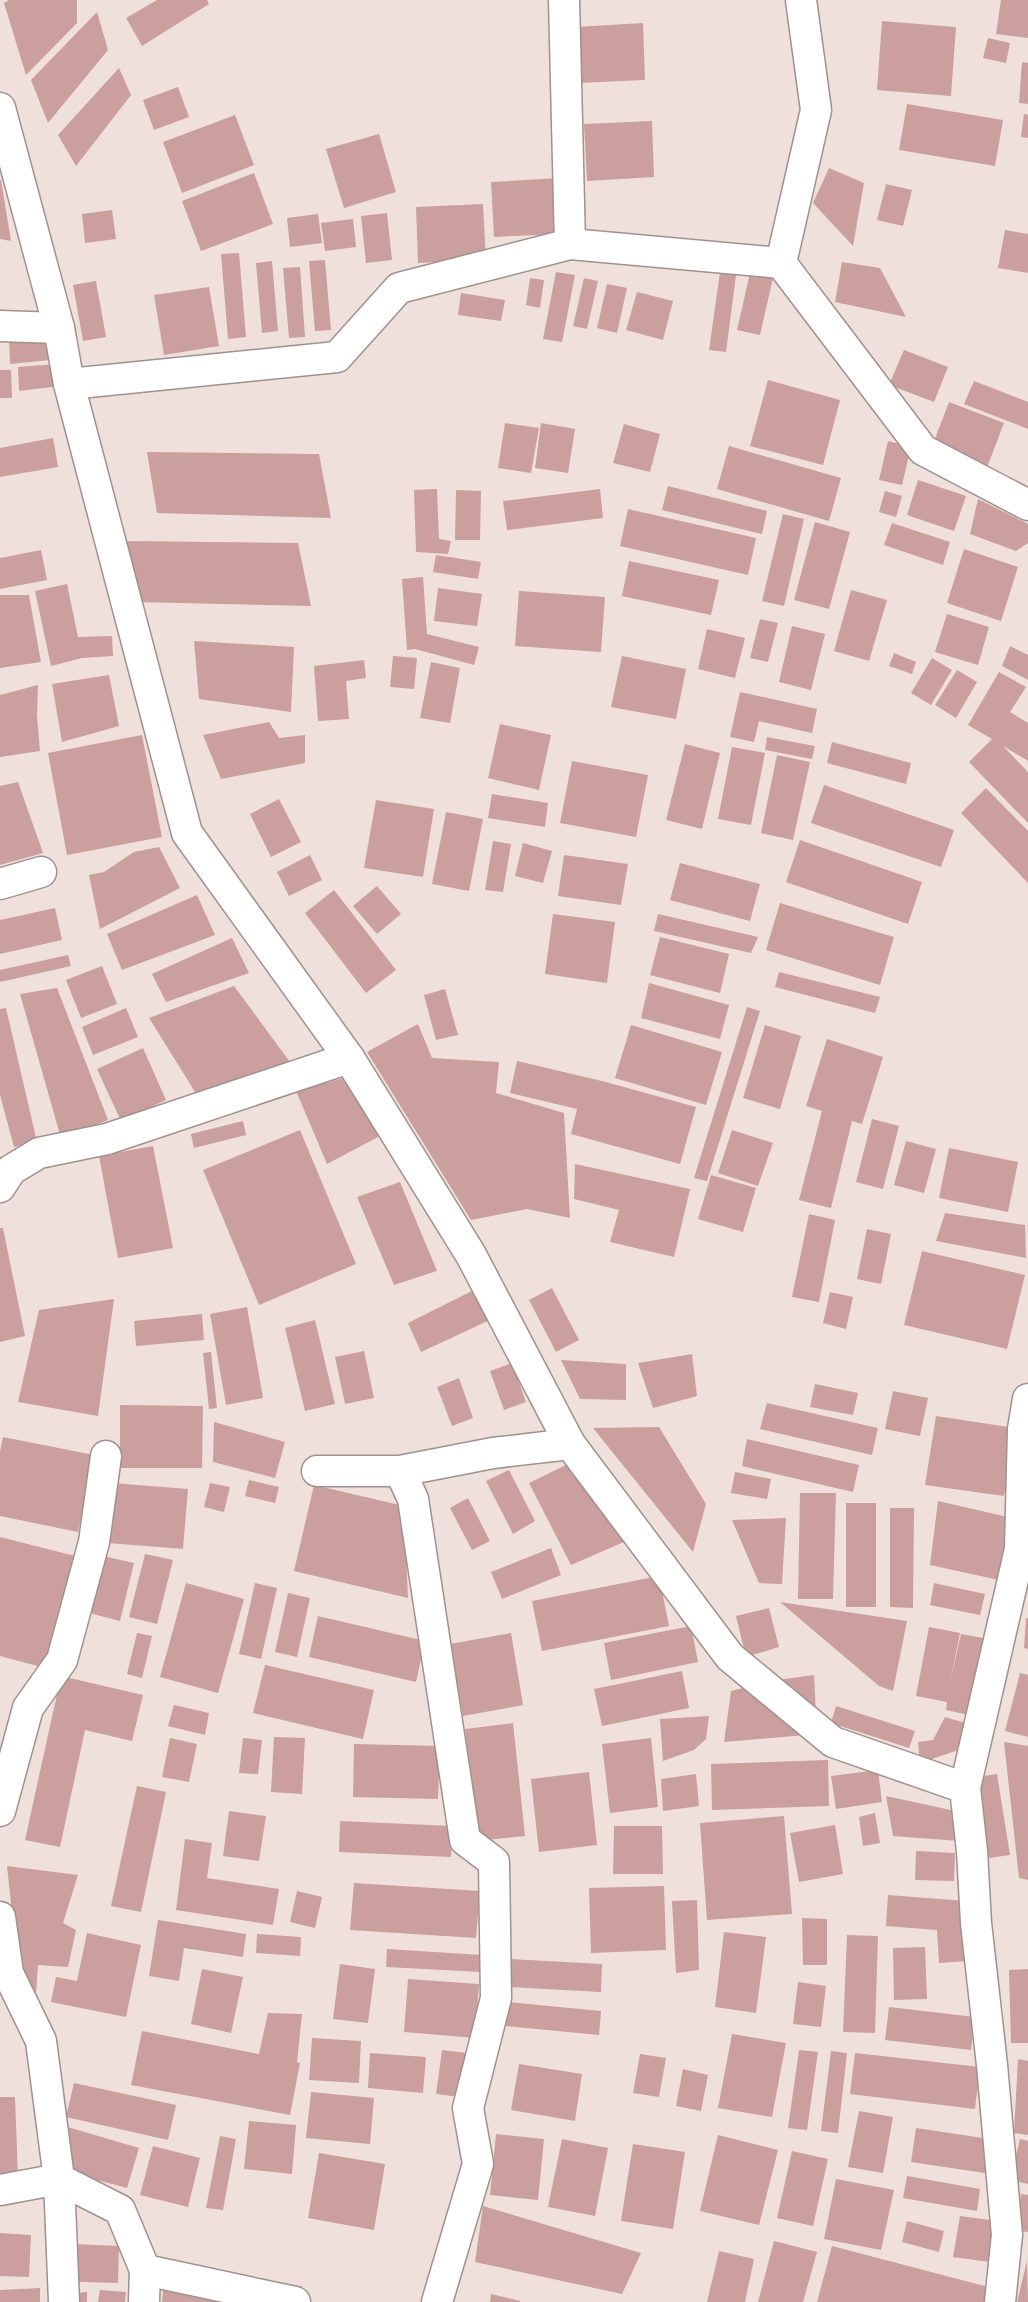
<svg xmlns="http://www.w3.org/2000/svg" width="1028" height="2302" viewBox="0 0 1028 2302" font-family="'Libre Baskerville',serif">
	<rect width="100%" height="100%" fill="#f0e0db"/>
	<!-- building -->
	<g fill="#ca9f9d">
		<path d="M9 0H77V23L26 75 4 3Z"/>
		<path d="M157 0H207L209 4 142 46 126 18Z"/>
		<path d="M1001 0H1028V38L996 34Z"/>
		<path d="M97 12 108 50 48 123 31 80Z"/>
		<path d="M882 21 956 27 951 96 877 90Z"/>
		<path d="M643 23 645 80 578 83 576 27Z"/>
		<path d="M988 38 1010 43 1006 63 983 58Z"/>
		<path d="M1022 62 1028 63V104L1019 103Z"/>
		<path d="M119 68 131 95 76 166 58 135Z"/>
		<path d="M178 87 189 117 154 130 143 100Z"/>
		<path d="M907 104 1003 120 995 166 899 150Z"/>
		<path d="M1024 114 1028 115V138L1021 137Z"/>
		<path d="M235 115 254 165 182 193 163 142Z"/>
		<path d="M652 121 654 177 587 181 584 124Z"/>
		<path d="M379 134 396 192 344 208 326 149Z"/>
		<path d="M829 168 864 183 853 246 813 203Z"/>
		<path d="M254 173 273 224 201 251 182 201Z"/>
		<path d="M559 178 561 234 494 237 491 182Z"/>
		<path d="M0 180H1L11 241 0 239Z"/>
		<path d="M886 184 912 190 903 226 877 220Z"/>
		<path d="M483 204 486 260 418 263 416 207Z"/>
		<path d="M112 210 116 239 85 243 82 214Z"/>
		<path d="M387 213 392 260 366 263 361 216Z"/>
		<path d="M318 214 322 243 290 247 287 218Z"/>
		<path d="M353 219 356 247 325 251 321 223Z"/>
		<path d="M1005 230 1028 234V273L998 268Z"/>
		<path d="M239 253 246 337 228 339 221 254Z"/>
		<path d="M722 258 738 260 726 352 709 350Z"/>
		<path d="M325 260 331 330 315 331 309 261Z"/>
		<path d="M272 261 278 331 262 333 256 263Z"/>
		<path d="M842 262 880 268 906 317 835 302Z"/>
		<path d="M300 267 305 337 289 338 283 268Z"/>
		<path d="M556 272 575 275 562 342 543 339Z"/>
		<path d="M750 273 773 278 760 335 737 330Z"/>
		<path d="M530 278 544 280 540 308 526 305Z"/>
		<path d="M584 278 598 281 587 329 573 326Z"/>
		<path d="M96 281 106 337 83 341 73 285Z"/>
		<path d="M607 284 627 288 617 333 597 328Z"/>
		<path d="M209 287 219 346 164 355 154 295Z"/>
		<path d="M637 292 673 301 663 340 626 330Z"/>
		<path d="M461 293 505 300 501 321 458 315Z"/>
		<path d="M48 338 50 360 10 364 9 340Z"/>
		<path d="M904 350 948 367 934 402 889 385Z"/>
		<path d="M57 364 60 386 19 391 18 367Z"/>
		<path d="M0 370H11L12 398H0Z"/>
		<path d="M768 380 840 400 823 465 750 446Z"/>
		<path d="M974 381 1028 402V429L964 404Z"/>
		<path d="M949 402 1004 423 986 470 931 449Z"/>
		<path d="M505 423 539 428 531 473 498 468Z"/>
		<path d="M541 423 575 429 568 473 535 468Z"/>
		<path d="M624 424 660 434 650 472 613 463Z"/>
		<path d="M53 438 58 467 0 477V448Z"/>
		<path d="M888 441 911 447 902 485 879 480Z"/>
		<path d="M729 446 841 478 829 521 717 489Z"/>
		<path d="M147 452 319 454 331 518 157 513Z"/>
		<path d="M918 480 966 496 954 531 907 515Z"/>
		<path d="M668 486 767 511 762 534 662 510Z"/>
		<path d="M437 489 439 539 451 541 448 554 416 552 414 490Z"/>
		<path d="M600 489 603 518 507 530 503 501Z"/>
		<path d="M456 490 481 491 480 540H455Z"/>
		<path d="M885 491 902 496 896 517 879 512Z"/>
		<path d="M978 499 1028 524V543L1016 551 970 534Z"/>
		<path d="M628 509 756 538 748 575 620 546Z"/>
		<path d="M783 514 804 519 784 606 762 601Z"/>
		<path d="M815 522 850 532 829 609 794 600Z"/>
		<path d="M892 523 950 542 943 565 884 545Z"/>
		<path d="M126 541 298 543 311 606 136 602Z"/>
		<path d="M964 549 1018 567 1001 621 947 603Z"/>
		<path d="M41 550 47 580 0 589V558Z"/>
		<path d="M436 555 481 562 478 579 433 572Z"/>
		<path d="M629 561 719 580 711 615 622 596Z"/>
		<path d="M423 577 427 634 479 647 474 665 415 649 407 650 402 579Z"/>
		<path d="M67 584 78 637 112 636 113 656 82 658 51 666 35 591Z"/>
		<path d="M438 588 482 594 477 626 434 621Z"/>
		<path d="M851 590 887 600 869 661 834 651Z"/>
		<path d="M519 591 605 597 601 652 515 646Z"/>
		<path d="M0 595H29L41 662 0 668Z"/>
		<path d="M947 614 989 627 978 665 935 652Z"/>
		<path d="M760 619 778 623 768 662 750 658Z"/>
		<path d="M792 626 825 634 811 690 779 682Z"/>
		<path d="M707 629 745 638 735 678 698 669Z"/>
		<path d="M194 641 294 647 291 712 199 699Z"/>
		<path d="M1010 646 1028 655V680L1002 666Z"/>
		<path d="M894 653 916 662 912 674 889 666Z"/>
		<path d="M393 656 417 658 414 689 390 687Z"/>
		<path d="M622 656 686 669 676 719 611 707Z"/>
		<path d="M932 658 952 670 931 705 911 693Z"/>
		<path d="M364 660 366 678 346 681 349 719 318 721 314 666Z"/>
		<path d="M431 662 460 668 450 723 420 718Z"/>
		<path d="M957 670 977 682 956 718 935 705Z"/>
		<path d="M999 672 1026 687 1010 712 1028 723V761L1003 746 1028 772V823L969 762 992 739 968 725Z"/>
		<path d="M109 675 119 726 62 742 52 684Z"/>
		<path d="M38 685 37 715 40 751 0 757V695Z"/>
		<path d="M740 692 817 709 812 733 759 721 754 742 730 737Z"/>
		<path d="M269 722 279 738 305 735V763L221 779 203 735Z"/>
		<path d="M500 724 551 735 539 790 488 778Z"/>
		<path d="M142 735 162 837 67 855 48 753Z"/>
		<path d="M767 737 815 746 812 759 765 750Z"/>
		<path d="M832 742 911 763 906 784 827 763Z"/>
		<path d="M685 744 720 753 702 829 666 820Z"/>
		<path d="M732 747 765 753 751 825 718 819Z"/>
		<path d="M777 755 810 762 793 840 761 833Z"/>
		<path d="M572 761 648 775 636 837 560 823Z"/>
		<path d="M18 782 43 853 0 865V786Z"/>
		<path d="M824 785 954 830 941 867 811 823Z"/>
		<path d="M986 788 1028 831V883L961 813Z"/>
		<path d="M492 794 548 803 545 827 488 818Z"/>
		<path d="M279 799 301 842 271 857 250 814Z"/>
		<path d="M376 800 434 809 423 877 364 868Z"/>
		<path d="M446 812 483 819 469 891 432 884Z"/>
		<path d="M800 840 922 882 908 924 786 882Z"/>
		<path d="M493 841 511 844 503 892 485 890Z"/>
		<path d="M523 843 552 851 543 883 515 876Z"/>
		<path d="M159 847 180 888 100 929 89 875 104 872 134 852Z"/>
		<path d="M310 855 322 880 289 896 277 872Z"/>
		<path d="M564 855 628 864 621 905 558 896Z"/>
		<path d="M680 863 760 884 750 921 670 900Z"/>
		<path d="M377 886 401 914 377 934 353 906Z"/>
		<path d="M334 890 396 970 366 993 305 913Z"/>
		<path d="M197 895 215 935 122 970 107 934Z"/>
		<path d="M780 903 894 937 880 985 766 950Z"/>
		<path d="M55 908 62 940 0 954V920Z"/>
		<path d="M553 914 615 922 607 983 545 974Z"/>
		<path d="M658 914 758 937 751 953 654 931Z"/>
		<path d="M660 937 729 954 720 993 650 975Z"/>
		<path d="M232 938 249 973 166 1002 152 974Z"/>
		<path d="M68 955 71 966 0 982V970Z"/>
		<path d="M102 966 117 1004 81 1018 66 980Z"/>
		<path d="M779 972 880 997 875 1013 775 987Z"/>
		<path d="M649 983 729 1005 720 1039 641 1018Z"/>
		<path d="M234 986 290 1062 197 1095 149 1018Z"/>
		<path d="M57 988 108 1120 61 1138 20 994Z"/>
		<path d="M445 989 458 1035 436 1040 424 995Z"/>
		<path d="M747 1007 760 1011 707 1181 694 1178Z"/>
		<path d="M6 1008 37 1142 14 1147 0 1095V1009Z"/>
		<path d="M126 1008 138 1037 93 1055 82 1027Z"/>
		<path d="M418 1024 432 1058 499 1062 496 1093 564 1113 570 1218 527 1209 471 1220 367 1052Z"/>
		<path d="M631 1025 722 1052 706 1105 615 1078Z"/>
		<path d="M765 1025 801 1036 780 1109 743 1098Z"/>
		<path d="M827 1039 883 1057 862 1124 852 1121 831 1208 799 1200 822 1111 806 1106Z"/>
		<path d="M143 1048 166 1100 121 1121 97 1069Z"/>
		<path d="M517 1061 606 1082 696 1107 680 1164 571 1134 577 1109 510 1093Z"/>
		<path d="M348 1077 380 1136 327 1164 296 1091Z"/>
		<path d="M872 1119 899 1126 883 1189 856 1182Z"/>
		<path d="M243 1121 246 1135 194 1148 191 1134Z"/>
		<path d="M300 1130 356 1264 259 1305 203 1170Z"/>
		<path d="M732 1130 773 1143 758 1186 718 1173Z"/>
		<path d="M906 1141 936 1149 924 1193 894 1185Z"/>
		<path d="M153 1146 173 1248 118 1258 99 1156Z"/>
		<path d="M949 1148 1018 1162 1008 1212 939 1198Z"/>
		<path d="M575 1164 690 1189 674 1257 610 1242 619 1210 574 1199Z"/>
		<path d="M711 1175 756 1188 743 1232 698 1219Z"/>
		<path d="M400 1182 437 1271 394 1285 357 1197Z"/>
		<path d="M945 1213 1025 1225 1026 1258 936 1241Z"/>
		<path d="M809 1214 835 1220 819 1302 792 1297Z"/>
		<path d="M0 1228H3L25 1336 0 1342Z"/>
		<path d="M867 1229 891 1234 881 1284 857 1279Z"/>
		<path d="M922 1251 1025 1275 1007 1349 904 1325Z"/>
		<path d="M552 1288 579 1340 556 1352 529 1300Z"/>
		<path d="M472 1291 492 1319 421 1352 408 1323Z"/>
		<path d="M830 1292 853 1297 846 1329 823 1323Z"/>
		<path d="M114 1299 98 1416 18 1402 39 1310Z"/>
		<path d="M247 1307 263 1398 226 1405 210 1314Z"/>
		<path d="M202 1314 204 1340 136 1346 134 1321Z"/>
		<path d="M315 1320 335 1404 305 1411 285 1328Z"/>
		<path d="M364 1351 374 1398 345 1404 335 1357Z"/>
		<path d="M211 1352 217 1408 209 1409 203 1353Z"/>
		<path d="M692 1354 697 1396 653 1408 638 1363Z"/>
		<path d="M561 1360 626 1364V1400L580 1399Z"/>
		<path d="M512 1363 526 1402 504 1410 490 1371Z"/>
		<path d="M459 1378 473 1418 452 1426 437 1387Z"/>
		<path d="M815 1384 858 1393 853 1415 810 1407Z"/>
		<path d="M893 1391 928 1398 920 1436 885 1429Z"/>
		<path d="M767 1403 878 1428 872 1455 760 1429Z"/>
		<path d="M120 1405 203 1406 202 1468H120Z"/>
		<path d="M936 1416 1015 1428 1004 1496 925 1485Z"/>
		<path d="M214 1422 285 1442 275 1478 213 1462Z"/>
		<path d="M659 1427 706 1504 693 1552 593 1428Z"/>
		<path d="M3 1437 94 1455 78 1532 0 1516V1452Z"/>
		<path d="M747 1439 859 1465 853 1492 742 1466Z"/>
		<path d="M566 1465 626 1541 571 1565 529 1483Z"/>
		<path d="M509 1470 535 1521 513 1534 486 1481Z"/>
		<path d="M735 1472 771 1479 767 1499 731 1493Z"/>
		<path d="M249 1480 279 1487 275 1503 245 1496Z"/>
		<path d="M113 1483 188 1489 183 1549 108 1543Z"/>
		<path d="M210 1483 230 1487 224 1512 204 1507Z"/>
		<path d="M314 1485 404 1506 408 1598 294 1571Z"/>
		<path d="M800 1493H836L833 1599H798Z"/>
		<path d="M468 1498 490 1541 472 1550 450 1508Z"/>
		<path d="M938 1501 1012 1518 999 1580 930 1565Z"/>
		<rect x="846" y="1503" width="30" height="104"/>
		<path d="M890 1508H914L913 1608 890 1607Z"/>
		<path d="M786 1518 782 1584 759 1583 732 1520Z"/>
		<path d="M0 1537 75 1556 45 1668 0 1656Z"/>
		<path d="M551 1548 561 1575 502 1599 491 1572Z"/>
		<path d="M145 1554 173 1560 157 1624 129 1617Z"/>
		<path d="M103 1556 134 1563 120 1621 89 1613Z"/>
		<path d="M659 1576 669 1626 542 1651 532 1601Z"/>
		<path d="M186 1583 244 1599 218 1693 160 1677Z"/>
		<path d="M255 1583 277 1588 261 1659 239 1654Z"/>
		<path d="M934 1583 985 1594 980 1615 930 1605Z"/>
		<path d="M288 1593 310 1598 297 1657 275 1652Z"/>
		<path d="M780 1602 907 1621 893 1691 879 1686Z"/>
		<path d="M769 1608 779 1647 746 1657 736 1616Z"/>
		<path d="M318 1616 425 1641 416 1682 309 1657Z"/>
		<path d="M1026 1618H1028V1649L1024 1648Z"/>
		<path d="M691 1626 698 1662 611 1680 604 1643Z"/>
		<path d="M929 1627 960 1633 950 1683 961 1634 994 1640 978 1717 946 1710 947 1702 916 1696Z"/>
		<path d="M137 1633 152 1636 142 1678 127 1674Z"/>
		<path d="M511 1633 523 1705 463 1716 450 1644Z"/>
		<path d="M265 1665 374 1690 363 1739 253 1713Z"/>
		<path d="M682 1671 689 1708 602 1726 594 1689Z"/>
		<path d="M1020 1673 1028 1675V1737L1005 1731Z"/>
		<path d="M814 1675 817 1734 724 1742 731 1691 770 1681Z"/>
		<path d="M61 1676 143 1695 132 1741 85 1730 60 1847 25 1840Z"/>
		<path d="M174 1705 209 1713 205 1735 168 1726Z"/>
		<path d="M836 1706 915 1731 909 1748 831 1723Z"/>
		<path d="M709 1716 706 1739 694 1750 663 1761 660 1719Z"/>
		<path d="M945 1717 972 1725 964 1748 920 1763 918 1742 933 1740Z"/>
		<path d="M513 1723 525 1836 478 1841 465 1729Z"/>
		<path d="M274 1737 305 1738 302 1794 271 1792Z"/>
		<path d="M170 1738 197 1744 189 1782 162 1777Z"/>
		<path d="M243 1738 262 1740 258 1774 239 1773Z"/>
		<path d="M651 1738 658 1807 610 1813 602 1744Z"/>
		<path d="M1004 1742 1028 1746V1880L1019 1878Z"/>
		<path d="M354 1744 440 1746 438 1799 353 1797Z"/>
		<path d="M828 1760 829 1806 712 1810 711 1764Z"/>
		<path d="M878 1770 882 1802 836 1809 831 1776Z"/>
		<path d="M589 1772 597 1845 539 1852 531 1779Z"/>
		<path d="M696 1774 699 1806 663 1811 661 1779Z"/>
		<path d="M997 1774 1010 1855 989 1858 976 1777Z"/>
		<path d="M137 1786 166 1792 141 1912 111 1906Z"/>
		<path d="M886 1796 960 1812 959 1841 893 1836Z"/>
		<path d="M229 1811 266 1816 259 1861 223 1856Z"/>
		<path d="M875 1813 880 1843 863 1846 859 1817Z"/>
		<path d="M784 1816 792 1914 707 1920 700 1823Z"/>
		<path d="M340 1821 452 1826 451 1857 339 1852Z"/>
		<path d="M835 1825 843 1874 799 1882 790 1833Z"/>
		<path d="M614 1826H662L663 1874H613Z"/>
		<path d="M185 1839 212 1843 207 1878 279 1889 273 1925 176 1910Z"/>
		<path d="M916 1851 955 1853 954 1881 915 1880Z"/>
		<path d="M7 1866 78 1875 63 1923 76 1930 68 1967 38 1965 36 1994 17 1960Z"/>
		<path d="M354 1883 480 1891 476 1938 350 1930Z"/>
		<path d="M664 1886 666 1950 591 1953 589 1888Z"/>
		<path d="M297 1891 322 1897 315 1928 290 1922Z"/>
		<path d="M888 1895 966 1901 967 1961 939 1963 937 1930 886 1926Z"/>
		<path d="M697 1900 699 1970 676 1973 672 1901Z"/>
		<path d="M802 1918 827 1919V1965H803Z"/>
		<path d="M158 1920 246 1934 243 1957 184 1948 179 1981 149 1976Z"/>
		<path d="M724 1932 766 1937 756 2013 715 2007Z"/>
		<path d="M87 1933 141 1945 126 2017 51 2002 56 1977 77 1981Z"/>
		<path d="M257 1934 301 1937 300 1956 256 1953Z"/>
		<path d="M847 1935 878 1936 875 2033 843 2032Z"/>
		<path d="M925 1947 927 1999 894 2000 893 1948Z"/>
		<path d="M387 1949 482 1955 481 1972 386 1967Z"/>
		<path d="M510 1959 602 1964 601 1992 508 1987Z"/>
		<path d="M340 1964 375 1969 368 2023 333 2019Z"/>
		<path d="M202 1969 243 1977 231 2033 191 2024Z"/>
		<path d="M1028 1969V2043H1011L1009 1970Z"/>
		<path d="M408 1979 479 1984 475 2038 404 2032Z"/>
		<path d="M798 1982 826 1986 821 2027 793 2024Z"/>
		<path d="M507 2002 601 2011 599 2035 505 2026Z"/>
		<path d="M889 2007 975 2017 971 2050 885 2040Z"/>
		<path d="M268 2013 302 2014 297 2062 300 2063 290 2115 131 2085 142 2031 259 2054Z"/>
		<path d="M732 2034 786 2043 772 2117 718 2108Z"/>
		<path d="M312 2038 361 2041 359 2083 309 2080Z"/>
		<path d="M442 2050 475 2054 469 2098 436 2094Z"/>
		<path d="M799 2050 818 2052 807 2130 788 2128Z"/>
		<path d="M831 2051 847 2053 838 2133 821 2131Z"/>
		<path d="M370 2053 426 2057 423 2093 368 2088Z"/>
		<path d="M855 2053 980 2067 975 2109 850 2094Z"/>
		<path d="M640 2054 666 2058 659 2097 633 2093Z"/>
		<path d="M1018 2059 1028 2061V2135L1014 2133Z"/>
		<path d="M519 2064 582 2074 575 2121 511 2110Z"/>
		<path d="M683 2069 708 2075 701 2111 676 2106Z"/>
		<path d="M74 2083 176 2105 168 2140 66 2117Z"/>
		<path d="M311 2092 374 2098 370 2144 306 2138Z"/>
		<path d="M0 2097H15L18 2176 0 2177Z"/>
		<path d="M859 2111 893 2117 883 2173 848 2167Z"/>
		<path d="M249 2121 296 2125 292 2174 244 2169Z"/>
		<path d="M61 2125 139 2148 127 2188 71 2173Z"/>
		<path d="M916 2128 1003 2141 998 2175 911 2162Z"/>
		<path d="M496 2134 544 2139 538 2200 490 2195Z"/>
		<path d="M718 2135 778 2150 759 2225 700 2211Z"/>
		<path d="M220 2136 236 2139 223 2210 206 2208Z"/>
		<path d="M562 2139 608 2148 595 2216 548 2207Z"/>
		<path d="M1020 2139 1028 2141V2184L1010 2180Z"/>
		<path d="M633 2144 685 2152 673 2229 621 2221Z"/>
		<path d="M153 2146 200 2158 188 2207 140 2195Z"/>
		<path d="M792 2151 828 2159 813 2226 777 2218Z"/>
		<path d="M319 2153 385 2164 374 2230 308 2218Z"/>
		<path d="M907 2176 980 2189 977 2211 903 2198Z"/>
		<path d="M836 2179 894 2190 881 2250 824 2239Z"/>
		<path d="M1021 2194 1028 2195V2232L1017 2231Z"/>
		<path d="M483 2206 641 2253 622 2294 475 2262Z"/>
		<path d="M960 2216 997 2221 990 2262 953 2257Z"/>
		<path d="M907 2221 944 2231 939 2252 902 2242Z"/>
		<path d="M0 2233 31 2235 29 2277 0 2276Z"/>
		<path d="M774 2241 817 2252 803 2302H758Z"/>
		<path d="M51 2243 119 2246 118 2283 49 2281Z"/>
		<path d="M832 2246 996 2289 992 2302H817Z"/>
		<path d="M719 2251 754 2259 745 2302H707Z"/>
		<path d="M1027 2261 1028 2302H1017Z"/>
		<path d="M40 2288V2302H0V2290Z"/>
		<path d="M100 2290 126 2292 125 2302H98Z"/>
		<path d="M163 2290 237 2301V2302H162Z"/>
		<path d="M87 2292V2302H52V2296Z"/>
		<path d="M491 2294 520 2301V2302H490Z"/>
	</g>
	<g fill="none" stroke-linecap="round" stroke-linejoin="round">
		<defs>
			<g id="street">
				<path d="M564 0 570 244"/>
				<path d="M0 108 59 328 69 384 187 833 349 1058 380 1108 471 1255 570 1444 730 1657 833 1742 965 1788 972 1851 976 1923 992 2065 1007 2235 1000 2302"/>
				<path d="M781 263 816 110 801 0"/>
				<path d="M0 326 59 328"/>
				<path d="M69 384 337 357 399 288 570 244 781 263 923 450 1028 505"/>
				<path d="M0 884 41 872"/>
				<path d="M0 1187 11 1170 39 1153 107 1139 349 1058"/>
				<path d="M317 1471H400L493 1453 570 1444"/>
				<path d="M400 1471 413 1499 465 1840 494 1862 496 1998 468 2108 478 2164 437 2302"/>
				<path d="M965 1788 1020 1549 1023 1429 1028 1399"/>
				<path d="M0 1811 28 1708 62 1660 94 1542 106 1456"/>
				<path d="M0 1917 8 1973 41 2041 59 2179 64 2302"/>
				<path d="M0 2190 59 2179 120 2210 145 2270 144 2302"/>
				<path d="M145 2270 295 2302"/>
			</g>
		</defs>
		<!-- street casing -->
		<use href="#street" stroke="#a0918c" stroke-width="33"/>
		<!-- street -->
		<use href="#street" stroke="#fff" stroke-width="30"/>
	</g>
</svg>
